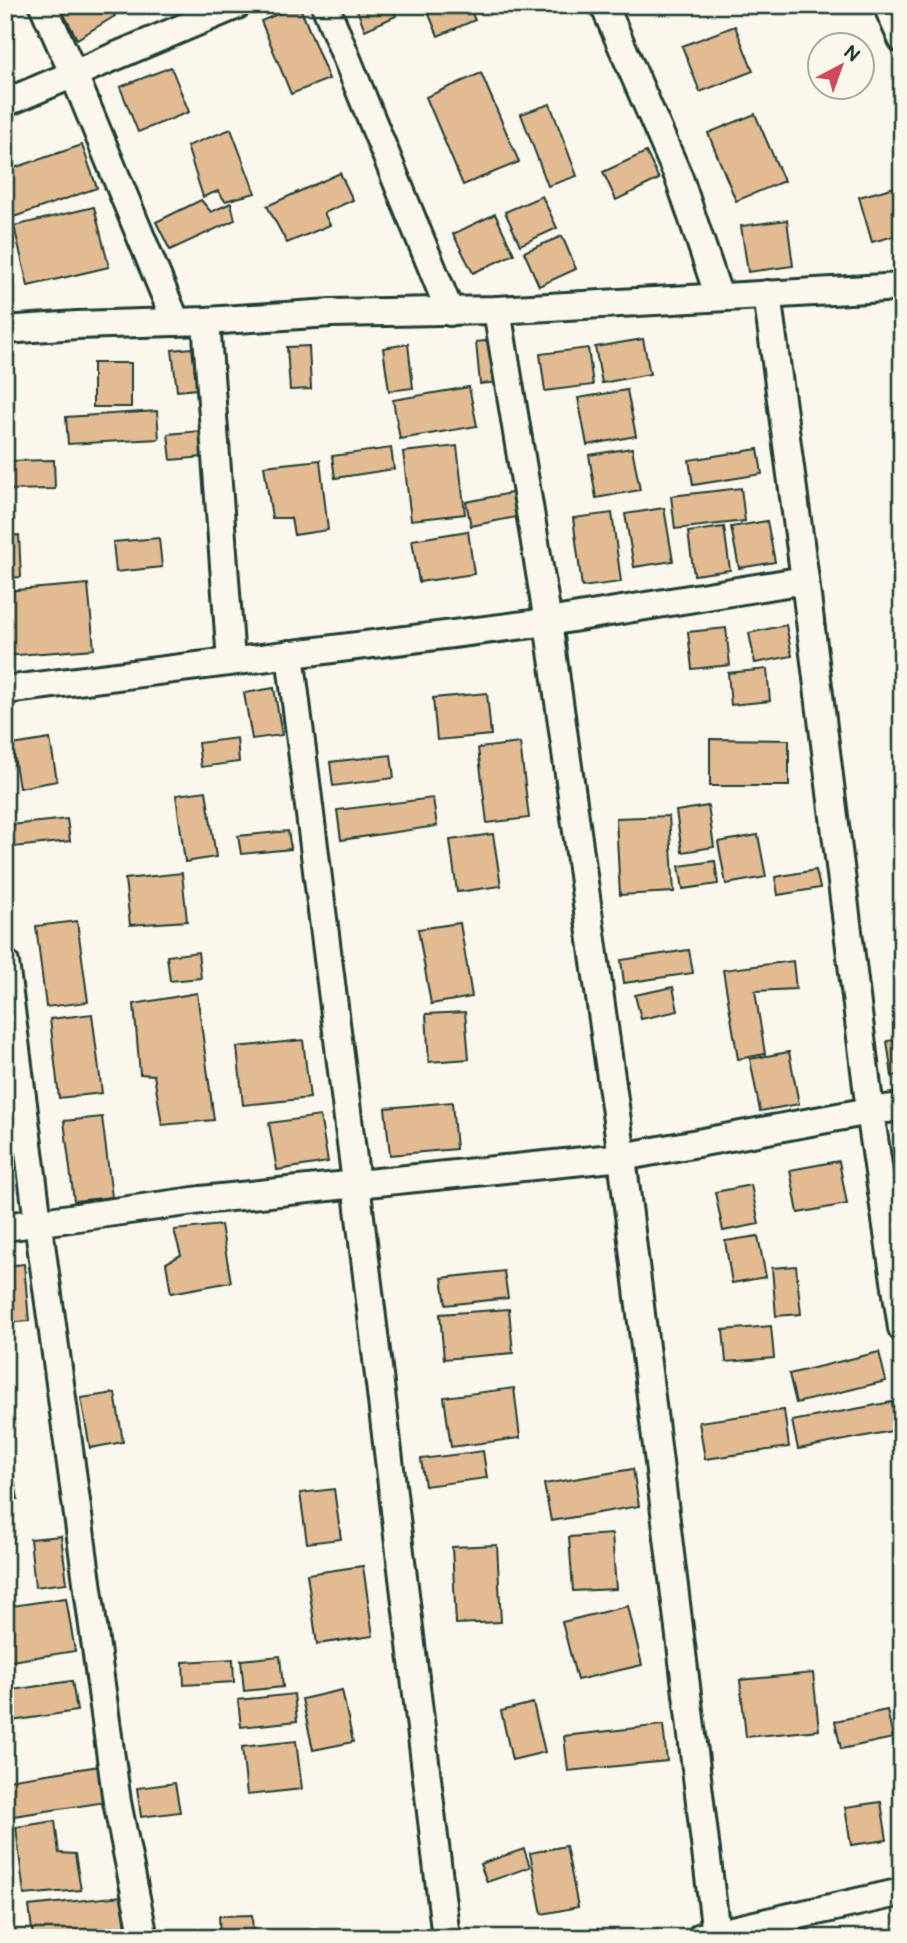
<svg xmlns="http://www.w3.org/2000/svg" width="907" height="1943" viewBox="0 0 907 1943" font-family="'Balsamiq Sans',sans-serif">
	<rect width="100%" height="100%" fill="#fbf7ec"/>
	<filter id="ink" filterUnits="userSpaceOnUse"><feTurbulence type="fractalNoise" baseFrequency=".0143" numOctaves="2"/><feDisplacementMap in="SourceGraphic" scale="14" xChannelSelector="R" yChannelSelector="G"/><feConvolveMatrix kernelMatrix="1 2 1 2 8 2 1 2 1" color-interpolation-filters="sRGB"/></filter>
	<g filter="url(#ink)">
		<!-- building -->
		<g fill="#e2bb92" stroke="#1f3d34" stroke-width="2">
			<path d="M59 5H115L110 7 115 16 77 39Z"/>
			<path d="M299 5 329 79 291 94 261 21Z"/>
			<path d="M355 5H391L396 16 365 30Z"/>
			<path d="M425 5H468L475 20 438 36Z"/>
			<path d="M500 5H522L504 14Z"/>
			<path d="M735 26 753 71 700 92 682 46Z"/>
			<path d="M171 67 189 112 138 132 120 87Z"/>
			<path d="M481 73 519 162 463 185 426 97Z"/>
			<path d="M550 104 577 176 548 186 521 114Z"/>
			<path d="M755 114 784 181 736 201 708 133Z"/>
			<path d="M231 129 255 193 225 201 218 191 203 197 187 146Z"/>
			<path d="M82 145 97 188 5 220V171Z"/>
			<path d="M646 152 659 179 616 200 603 172Z"/>
			<path d="M340 173 353 200 324 213 330 225 287 243 267 206Z"/>
			<path d="M902 185V234L872 242 859 197Z"/>
			<path d="M542 196 557 228 520 245 505 212Z"/>
			<path d="M201 200 211 212 231 203 235 220 170 250 156 222Z"/>
			<path d="M94 207 109 267 28 286 14 226Z"/>
			<path d="M495 214 514 254 473 273 453 234Z"/>
			<path d="M787 220 793 266 748 272 741 226Z"/>
			<path d="M562 236 576 269 539 286 524 252Z"/>
			<path d="M643 339 650 374 602 383 595 347Z"/>
			<path d="M494 340 499 382 480 384 476 342Z"/>
			<path d="M408 344 413 388 389 391 383 348Z"/>
			<path d="M309 346 311 389 290 390 287 347Z"/>
			<path d="M192 348 197 389 177 391 172 350Z"/>
			<path d="M588 348 593 385 545 391 540 354Z"/>
			<rect x="93" y="363" width="38" height="44"/>
			<path d="M469 387 477 426 400 439 393 400Z"/>
			<path d="M627 390 636 436 587 445 578 398Z"/>
			<path d="M157 411 159 439 68 444 66 417Z"/>
			<path d="M200 431 203 457 171 460 168 434Z"/>
			<path d="M457 446 465 514 411 520 403 452Z"/>
			<path d="M391 448 394 469 335 478 332 456Z"/>
			<path d="M632 448 640 490 596 498 589 455Z"/>
			<path d="M758 449 762 474 693 485 689 460Z"/>
			<path d="M54 460 55 489 5 490V461Z"/>
			<path d="M320 460 328 530 294 535 291 518H272L264 466Z"/>
			<path d="M741 488 745 521 675 529 671 496Z"/>
			<path d="M516 492 521 516 471 526 466 502Z"/>
			<path d="M664 508 673 561 634 567 625 514Z"/>
			<path d="M612 513 621 582 582 587 573 518Z"/>
			<path d="M767 521 775 562 739 568 731 527Z"/>
			<path d="M724 527 730 570 694 575 688 532Z"/>
			<path d="M468 531 474 574 419 582 412 540Z"/>
			<path d="M19 535 21 577 5 578V536Z"/>
			<path d="M159 538 162 567 116 572 113 542Z"/>
			<path d="M88 584 94 649 5 656V591Z"/>
			<path d="M786 625 792 656 755 663 749 633Z"/>
			<path d="M726 628 730 665 692 669 688 632Z"/>
			<path d="M767 669 770 701 731 705 728 673Z"/>
			<path d="M274 688 282 735 252 739 244 693Z"/>
			<path d="M487 693 491 735 437 740 433 698Z"/>
			<path d="M237 738 239 762 201 767 198 743Z"/>
			<path d="M50 739 57 781 19 788 12 745Z"/>
			<path d="M710 739 789 740V786H710Z"/>
			<path d="M520 743 529 818 487 823 478 748Z"/>
			<path d="M391 755 394 778 333 786 330 762Z"/>
			<path d="M206 791 216 857 185 862 176 795Z"/>
			<path d="M433 798 437 826 341 840 337 810Z"/>
			<path d="M708 806 714 847 682 852 676 811Z"/>
			<path d="M669 816 674 892 620 895 616 818Z"/>
			<path d="M67 819 70 841 14 847 11 825Z"/>
			<path d="M288 831 291 849 241 854 238 836Z"/>
			<path d="M493 834 501 886 457 892 450 840Z"/>
			<path d="M758 835 766 877 726 884 718 842Z"/>
			<path d="M715 861 718 884 683 889 679 866Z"/>
			<path d="M816 870 820 888 778 895 775 877Z"/>
			<path d="M182 873 187 921 130 925 125 879Z"/>
			<path d="M77 921 88 1002 46 1007 36 926Z"/>
			<path d="M460 923 472 997 431 1004 418 929Z"/>
			<path d="M689 950 693 973 624 983 621 960Z"/>
			<path d="M198 952 201 978 170 981 167 956Z"/>
			<path d="M793 961 796 989 755 991 765 1054 738 1059 723 970Z"/>
			<path d="M673 987 678 1011 641 1019 635 995Z"/>
			<path d="M197 993 214 1120 162 1125 154 1075 140 1074 134 1004Z"/>
			<path d="M465 1012 469 1059 429 1062 426 1014Z"/>
			<path d="M92 1014 102 1093 59 1098 50 1019Z"/>
			<path d="M902 1039V1075L892 1076 887 1041Z"/>
			<path d="M303 1040 310 1098 243 1105 237 1047Z"/>
			<path d="M789 1052 799 1104 760 1111 750 1059Z"/>
			<path d="M452 1102 456 1149 390 1155 385 1108Z"/>
			<path d="M320 1116 328 1162 277 1170 269 1123Z"/>
			<path d="M102 1117 112 1197 74 1201 64 1121Z"/>
			<path d="M839 1161 847 1204 798 1213 790 1170Z"/>
			<path d="M751 1185 759 1224 723 1231 715 1192Z"/>
			<path d="M221 1225 231 1282 171 1293 166 1263 181 1255 174 1230Z"/>
			<path d="M758 1236 766 1277 732 1283 725 1241Z"/>
			<path d="M24 1264 29 1321 5 1323V1266Z"/>
			<path d="M796 1266 801 1314 776 1316 772 1268Z"/>
			<path d="M504 1271 508 1298 446 1305 442 1278Z"/>
			<path d="M509 1309 513 1353 444 1359 440 1314Z"/>
			<path d="M771 1326 774 1358 726 1362 723 1330Z"/>
			<path d="M879 1352 886 1381 796 1403 789 1374Z"/>
			<path d="M514 1388 520 1438 451 1447 444 1397Z"/>
			<path d="M115 1393 123 1442 90 1448 81 1398Z"/>
			<path d="M892 1402 897 1430 798 1449 792 1421Z"/>
			<path d="M784 1410 789 1447 705 1459 699 1422Z"/>
			<path d="M5 1431 18 1499 5 1501Z"/>
			<path d="M483 1451 487 1478 425 1486 421 1459Z"/>
			<path d="M633 1469 639 1506 551 1521 544 1484Z"/>
			<path d="M334 1489 341 1539 307 1543 300 1493Z"/>
			<path d="M612 1534 616 1589 573 1591 569 1537Z"/>
			<path d="M61 1536 67 1583 35 1587 30 1539Z"/>
			<path d="M497 1545 501 1622 456 1624 452 1547Z"/>
			<path d="M363 1566 373 1636 317 1644 307 1574Z"/>
			<path d="M66 1598 75 1651 5 1662V1607Z"/>
			<path d="M628 1606 642 1665 577 1680 562 1622Z"/>
			<path d="M280 1656 283 1687 244 1691 241 1660Z"/>
			<path d="M233 1659 234 1682 184 1685 183 1662Z"/>
			<path d="M813 1673 819 1730 746 1737 740 1680Z"/>
			<path d="M72 1681 77 1711 5 1722V1691Z"/>
			<path d="M342 1690 353 1742 313 1750 302 1699Z"/>
			<path d="M294 1694 297 1721 241 1727 238 1700Z"/>
			<path d="M533 1703 545 1752 512 1760 501 1711Z"/>
			<path d="M887 1710 893 1738 841 1749 835 1721Z"/>
			<path d="M663 1725 667 1761 568 1771 564 1736Z"/>
			<path d="M296 1741 302 1789 247 1795 242 1747Z"/>
			<path d="M100 1766 106 1802 13 1816 7 1780Z"/>
			<path d="M175 1783 180 1812 141 1817 137 1788Z"/>
			<path d="M881 1802 887 1840 851 1845 845 1807Z"/>
			<path d="M55 1821 59 1853 75 1854 81 1890 24 1895 16 1827Z"/>
			<path d="M566 1846 578 1907 542 1914 530 1853Z"/>
			<path d="M524 1849 530 1867 487 1882 480 1864Z"/>
			<path d="M122 1896 126 1928 76 1938H33L29 1906Z"/>
			<path d="M252 1915 253 1938H220L219 1916Z"/>
		</g>
		<g fill="none" stroke-linecap="round" stroke-linejoin="round">
			<defs>
				<g id="street">
					<path d="M43 5 74 75 176 322"/>
					<path d="M325 5 450 312"/>
					<path d="M604 5 679 178 719 297"/>
					<path d="M887 5 902 39"/>
					<path d="M5 103 237 5"/>
					<path d="M767 294 805 580 870 1111 902 1328"/>
					<path d="M497 310 548 622 622 1157 716 1934"/>
					<path d="M206 321 231 661"/>
					<path d="M5 330 77 325 206 321 331 313 497 310 902 287"/>
					<path d="M290 654 356 1183 446 1938"/>
					<path d="M5 690 548 622 805 580"/>
					<path d="M5 963 38 1222 117 1802 144 1938"/>
					<path d="M5 1227 201 1200 622 1157 870 1111 902 1107"/>
					<path d="M701 1937 902 1892"/>
				</g>
			</defs>
			<!-- street casing -->
			<use href="#street" stroke="#1f3d34" stroke-width="32"/>
			<!-- street -->
			<use href="#street" stroke="#fbf7ec" stroke-width="26"/>
		</g>
	</g>
	<!-- margin -->
	<rect width="907" height="1943" fill="none" stroke="#fbf7ec" stroke-width="28"/>
	<rect x="14" y="14" width="879" height="1915" fill="none" stroke="#1f3d34" stroke-width="2.5" filter="url(#ink)"/>
	<!-- north arrow -->
	<g transform="translate(841 66) rotate(41)"><circle r="33" fill="#fbf7ec" stroke="#a3ada2" stroke-width="2"/>
	<path d="M0-5L12 26L0 18L-12 26Z" fill="#d1495b"/>
	<text y="-10" font-size="19" font-weight="bold" text-anchor="middle" fill="#1f3d34">N</text>
	</g>
</svg>
